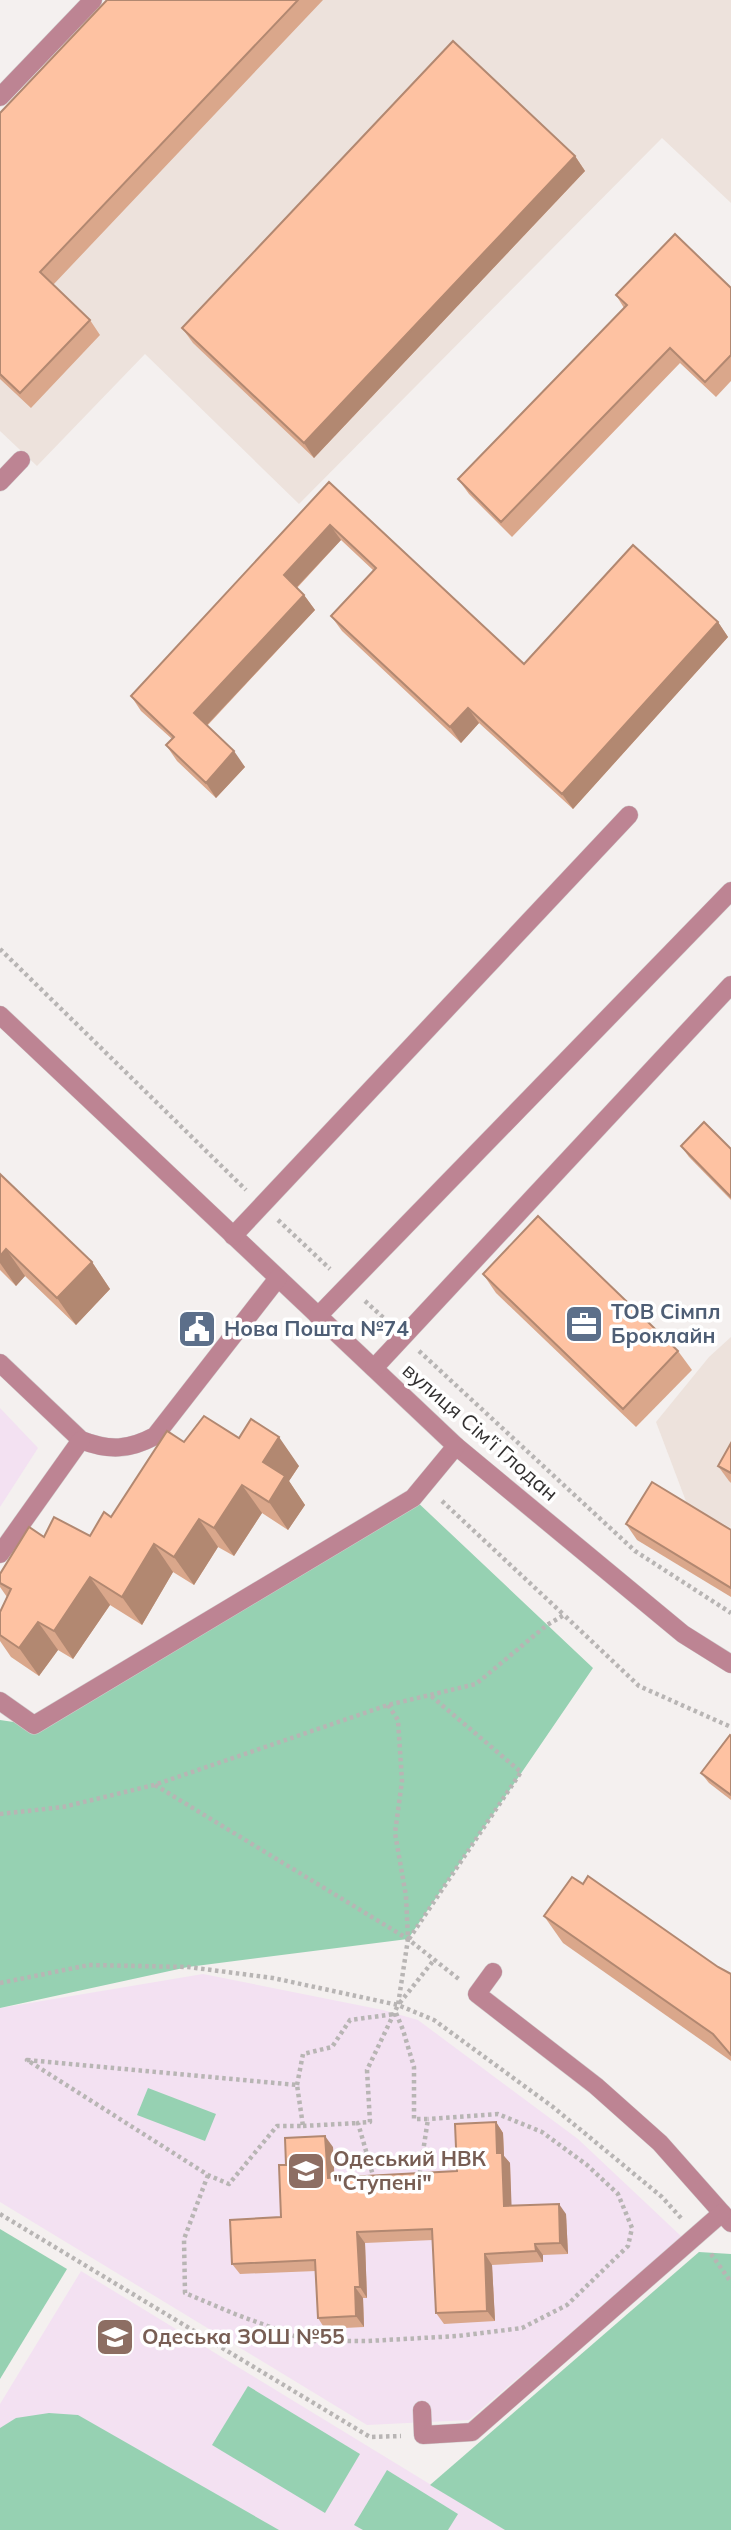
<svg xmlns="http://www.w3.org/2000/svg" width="731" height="2530" viewBox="0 0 731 2530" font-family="Mulish,sans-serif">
	<rect width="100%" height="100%" fill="#f4f0ef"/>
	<!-- built -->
	<g fill="#ede2dc">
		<path d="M110 0H731V203L662 138 299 504 145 354 37 466 0 431V114Z"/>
		<path d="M731 1337V1528L687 1504 656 1422 709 1357Z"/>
	</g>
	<!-- education -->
	<g fill="#f3e1f2">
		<path d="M0 1408 38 1448 0 1507Z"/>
		<path d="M203 1974 383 2010 418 2020 578 2139 682 2237 469 2420 367 2425 0 2202V2008Z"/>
		<path d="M81 2271 505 2530H0V2404Z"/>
	</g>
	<!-- green -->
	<g fill="#96d1b2">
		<path d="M413 1498 593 1668 408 1939 188 1967 0 2008V1720L34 1725Z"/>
		<path d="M148 2088 216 2114 205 2141 137 2115Z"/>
		<path d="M0 2229 67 2269 0 2379Z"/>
		<path d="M699 2252 731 2254V2530H505L430 2485Z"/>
		<path d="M248 2386 360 2454 325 2513 212 2445Z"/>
		<path d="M49 2413 78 2415 279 2530H0V2428L16 2418Z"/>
		<path d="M387 2470 458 2514 448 2530H363L354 2525Z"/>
	</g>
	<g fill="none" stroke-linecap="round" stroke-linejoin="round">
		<defs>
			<g id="minor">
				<path d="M0 97 93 0"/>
				<path d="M0 482 21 460"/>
				<path d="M0 1015 456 1446 683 1634 731 1664"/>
				<path d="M233 1236 629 815"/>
				<path d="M318 1316 731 891"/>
				<path d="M0 1363 81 1440C109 1451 129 1450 155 1436L278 1278"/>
				<path d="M374 1368 731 985"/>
				<path d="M0 1554 81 1440"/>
				<path d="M0 1701 34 1725 413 1498 456 1446"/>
				<path d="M493 1972 477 1994 596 2086 660 2143 731 2223"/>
				<path d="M422 2410 423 2435 472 2432 722 2213"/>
			</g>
		</defs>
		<!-- minor casing -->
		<use href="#minor" stroke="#d1cdcd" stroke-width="19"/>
		<!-- path -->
		<g stroke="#b8b5b4" stroke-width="4.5" stroke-dasharray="3.5 3.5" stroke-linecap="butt">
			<path d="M0 949 246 1190"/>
			<path d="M278 1220 330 1269"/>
			<path d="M365 1301 387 1321"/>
			<path d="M419 1351 635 1551 731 1613"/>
			<path d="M442 1501 564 1615"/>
			<path d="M388 1705 398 1720 402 1781 395 1833 406 1896 408 1939 398 2005 434 1960"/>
			<path d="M155 1785 408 1939 460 1980"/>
			<path d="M0 1814 63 1807 154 1785 388 1705 476 1684 547 1625 564 1615 639 1686 731 1727"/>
			<path d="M409 1939 521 1772 430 1695"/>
			<path d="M0 1983 89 1965 188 1967 273 1978 398 2005 434 2020 553 2107 662 2197 681 2218"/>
			<path d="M396 2013 403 2030 414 2067V2119H428L419 2178"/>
			<path d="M27 2060 297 2085 303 2126H277L229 2184 208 2175Z"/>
			<path d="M297 2085 303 2054 332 2047 350 2020 395 2014"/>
			<path d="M303 2126 358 2123"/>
			<path d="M208 2175 184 2239 185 2293 235 2314 308 2341H368L458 2336 522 2328 567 2305 628 2246 632 2228 618 2194 587 2165 542 2132 498 2114 428 2119"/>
			<path d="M374 2179 358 2123 370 2122 367 2070 398 2005"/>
			<path d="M0 2214 370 2437 401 2436"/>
			<path d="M711 2254 731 2282"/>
		</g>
		<!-- minor -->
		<use href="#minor" stroke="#bd8493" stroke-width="18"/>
	</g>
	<!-- wall -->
	<g fill="#daa78b">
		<path d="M107 0H323L53 285 90 320 100 335 31 408 0 379V113Z"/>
		<path d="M575 156 585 171 314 458 193 343 182 328Z"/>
		<path d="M731 288V381L716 397 680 363 512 537 469 494 458 479 624 308 616 295Z"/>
		<path d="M329 482 524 664 718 622 728 637 573 809 479 723 461 743 342 631 331 616 374 571 341 540 297 588 304 595 315 610 207 726 245 767 216 798 177 761 166 745 172 739 141 711 131 696Z"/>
		<path d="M681 1146 731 1149V1200L689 1157Z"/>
		<path d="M0 1174 92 1262 110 1289 76 1325 25 1276 16 1286 0 1270Z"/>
		<path d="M483 1274 678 1351 692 1370 636 1427 496 1293Z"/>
		<path d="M239 1438 299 1466 289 1481 305 1505 288 1530 262 1513 234 1556 218 1547 194 1585 173 1572 142 1625 110 1605 73 1659 58 1650 39 1676 11 1657 0 1641V1612L7 1597 0 1587V1574L44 1537 90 1536 111 1517 184 1442Z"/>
		<path d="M718 1466 731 1473V1483L729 1481Z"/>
		<path d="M626 1524 731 1530V1597L637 1540Z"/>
		<path d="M731 1736V1800L709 1783 701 1773Z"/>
		<path d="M544 1916 718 1967 731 1974V2061L563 1943Z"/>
		<path d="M496 2122 503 2133 504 2156 510 2163 511 2206 566 2214 568 2254 543 2255V2262L492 2265 495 2321 444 2324 436 2313 433 2240 365 2243 367 2298H363L364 2327 325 2329 318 2318 316 2271 240 2274 232 2264 281 2217 286 2165 333 2147 334 2177 457 2171Z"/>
	</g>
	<!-- shaded-wall -->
	<g fill="#b28871">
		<path d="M575 156 585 171 314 458 304 443Z"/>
		<path d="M330 525 341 540 294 590 284 575Z"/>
		<path d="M304 595 315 610 204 728 194 713Z"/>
		<path d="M718 622 728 637 573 809 562 794Z"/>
		<path d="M468 708 479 723 461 743 450 727Z"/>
		<path d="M234 751 245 767 216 798 206 783Z"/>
		<path d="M6 1249 25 1276 16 1286 0 1263V1256Z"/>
		<path d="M92 1262 110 1289 76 1325 57 1298Z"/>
		<path d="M279 1437 299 1466 289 1481 305 1505 288 1530 269 1502 263 1462Z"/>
		<path d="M242 1485 262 1513 234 1556 214 1528Z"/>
		<path d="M199 1519 218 1547 194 1585 174 1557Z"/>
		<path d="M154 1544 173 1572 142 1625 122 1597Z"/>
		<path d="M90 1577 110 1605 73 1659 54 1631Z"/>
		<path d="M38 1622 58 1650 39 1676 19 1648Z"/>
		<path d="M496 2122 503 2133 504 2156 510 2163 512 2217 504 2206 497 2153Z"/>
		<path d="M325 2136 333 2147 335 2188 328 2178Z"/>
		<path d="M559 2204 566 2214 568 2254 560 2243Z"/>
		<path d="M357 2232 365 2243 367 2298 360 2287Z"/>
		<path d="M535 2244 543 2255V2262L536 2251Z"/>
		<path d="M485 2254 492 2265 495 2321 487 2311Z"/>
		<path d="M355 2287 363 2298 364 2327 356 2316Z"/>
	</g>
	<!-- building -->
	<g fill="#fec2a2" stroke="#b28871" stroke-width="2">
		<path d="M107 0H298L40 272 90 320 20 393 0 374V113Z"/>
		<path d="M453 41 575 156 304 443 182 328Z"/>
		<path d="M675 234 731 288V355L705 382 670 348 501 522 458 479 627 305 616 295Z"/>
		<path d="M329 482 524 664 633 545 718 622 562 794 468 708 450 727 331 616 376 568 330 525 284 575 304 595 194 713 234 751 206 783 166 745 174 737 131 696Z"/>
		<path d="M704 1122 731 1149V1197L681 1146Z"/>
		<path d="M0 1174 92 1262 57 1298 6 1249 0 1256Z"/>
		<path d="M538 1216 678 1351 623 1409 483 1274Z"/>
		<path d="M204 1416 239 1438 251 1419 279 1437 263 1462 285 1476 269 1502 242 1485 214 1528 199 1519 174 1557 154 1544 122 1597 90 1577 54 1631 38 1622 19 1648 0 1635V1612L11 1589 0 1583V1574L29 1527 44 1537 54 1517 90 1536 104 1512 111 1517 167 1431 184 1442Z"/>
		<path d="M731 1443V1473L718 1466Z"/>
		<path d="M652 1482 731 1530V1588L626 1524Z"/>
		<path d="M730 1735 731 1736V1795L701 1773Z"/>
		<path d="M588 1876 718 1967 731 1974V2055L713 2034 544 1916 572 1877 583 1884Z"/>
		<path d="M496 2122 497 2153H502L504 2206 559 2204 560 2243 535 2244 536 2251 485 2254 487 2311 436 2313 432 2229 357 2232 360 2287H355L356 2316 318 2318 315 2260 232 2264 230 2220 281 2217 279 2165H286L285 2138 325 2136 328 2178 457 2171 455 2124Z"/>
	</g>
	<!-- icons -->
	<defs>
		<symbol id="office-square" viewBox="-11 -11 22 22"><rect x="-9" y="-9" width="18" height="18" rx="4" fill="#5c6f8a" stroke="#fff"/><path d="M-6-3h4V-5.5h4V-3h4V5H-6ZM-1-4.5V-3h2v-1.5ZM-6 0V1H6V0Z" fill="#fff"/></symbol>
		<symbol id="civic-square" viewBox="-11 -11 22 22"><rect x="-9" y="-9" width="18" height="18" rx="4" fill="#5c6f8a" stroke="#fff"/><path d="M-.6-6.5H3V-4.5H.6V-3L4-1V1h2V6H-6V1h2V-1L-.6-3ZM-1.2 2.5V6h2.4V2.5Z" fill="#fff"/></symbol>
		<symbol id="school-square" viewBox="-11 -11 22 22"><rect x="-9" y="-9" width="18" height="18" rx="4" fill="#8d6e63" stroke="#fff"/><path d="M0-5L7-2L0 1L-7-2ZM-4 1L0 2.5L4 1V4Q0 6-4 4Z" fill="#fff"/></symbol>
	</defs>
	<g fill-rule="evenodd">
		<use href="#office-square" x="562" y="1302" width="44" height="44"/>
		<use href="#civic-square" x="175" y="1307" width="44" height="44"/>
		<use href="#school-square" x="284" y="2149" width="44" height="44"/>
		<use href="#school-square" x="93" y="2315" width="44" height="44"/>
	</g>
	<g text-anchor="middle" stroke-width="7" stroke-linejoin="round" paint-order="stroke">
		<!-- service labels -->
		<g font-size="21" font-weight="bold" fill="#4e5e75" stroke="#fff" text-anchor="start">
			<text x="611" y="1319">ТОВ Сімпл<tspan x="611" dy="24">Броклайн</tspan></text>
			<text x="224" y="1336">Нова Пошта №74</text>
		</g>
		<!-- street labels -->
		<g font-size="21" fill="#323030" stroke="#fff">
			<text transform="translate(480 1432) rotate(41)" y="7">вулиця Сім'ї Глодан</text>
		</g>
		<!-- education labels -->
		<g font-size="21" font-weight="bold" fill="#785e54" stroke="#fff" text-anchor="start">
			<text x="333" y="2166">Одеський НВК<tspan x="333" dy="24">"Ступені"</tspan></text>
			<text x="142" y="2344">Одеська ЗОШ №55</text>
		</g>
	</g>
</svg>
